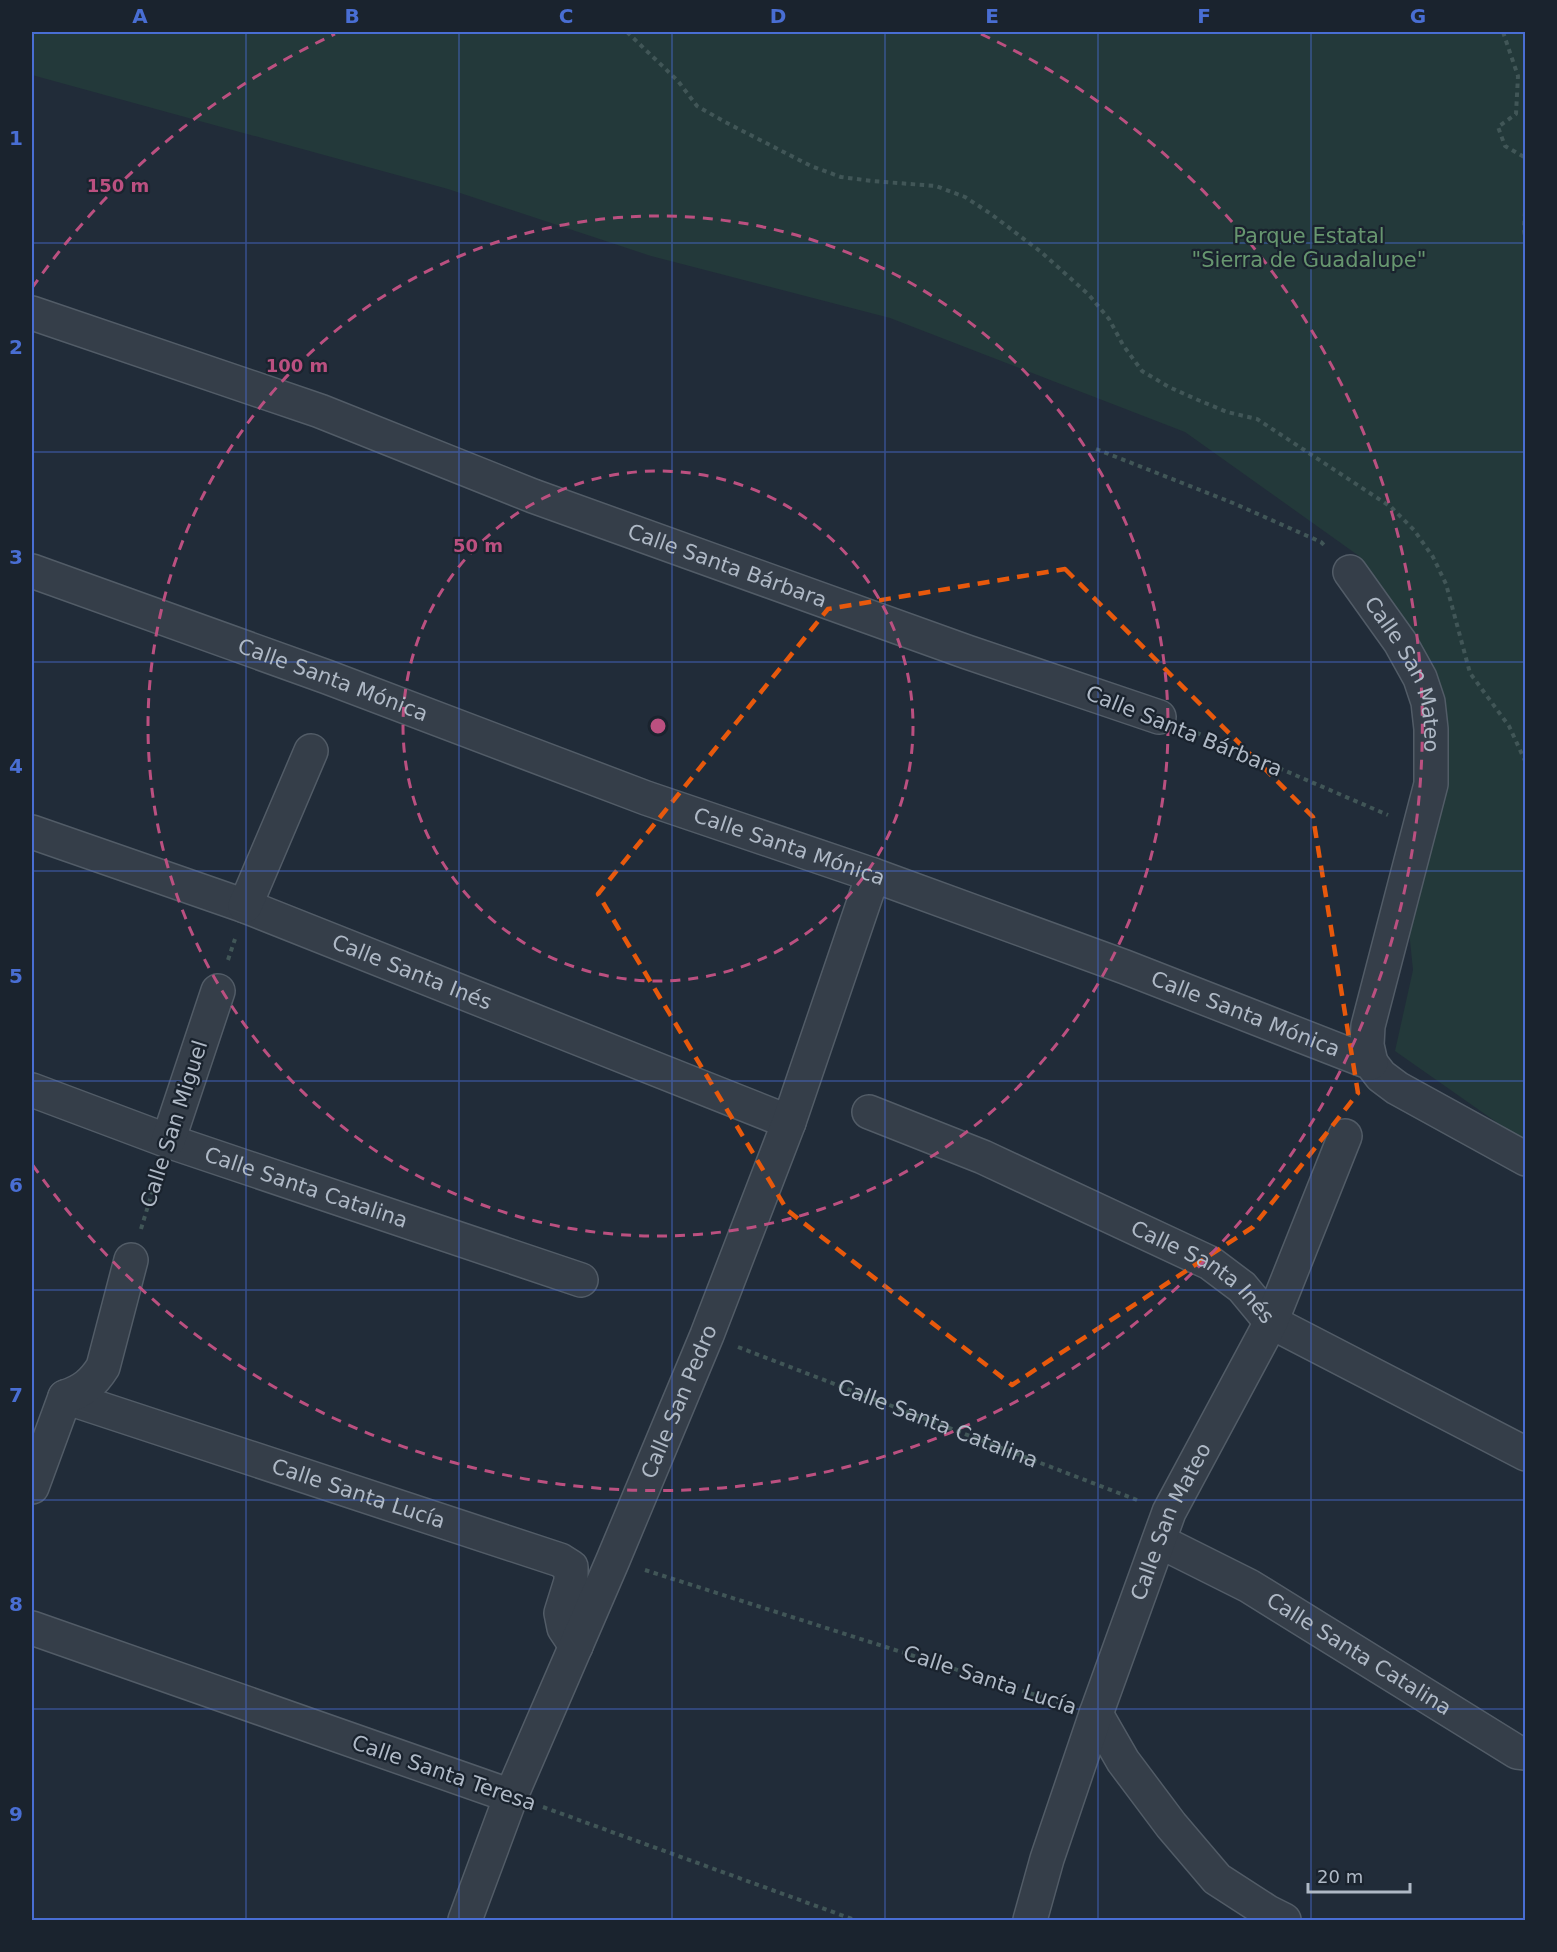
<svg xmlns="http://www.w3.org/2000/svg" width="1557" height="1952" viewBox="0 0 1557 1952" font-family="'DejaVu Sans',sans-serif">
	<rect width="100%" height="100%" fill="#212c39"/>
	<!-- green -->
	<path fill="#23393a" d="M32 32H1525V1141L1519 1138 1395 1051 1413 970 1406 902 1441 729 1359 556 1185 432 890 318 651 256 448 189 32 75Z"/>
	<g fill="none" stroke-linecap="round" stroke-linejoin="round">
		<defs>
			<g id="street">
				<path id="s2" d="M32 313 320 411 533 496 967 652 1159 717"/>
				<path id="s3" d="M32 571 327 677 646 798 873 875 1125 967 1371 1063 1381 1076 1397 1088 1526 1159"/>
				<path id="s4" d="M1350 572 1400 642 1420 678 1428 702 1431 729V784L1368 1026 1367 1045 1371 1063"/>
				<path id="s5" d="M32 832 245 906 789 1122"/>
				<path d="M245 906 311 751"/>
				<path id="s6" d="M32 1090 168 1141 581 1280"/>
				<path id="s7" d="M869 1112 983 1157 1210 1263 1242 1287 1271 1322 1526 1454"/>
				<path d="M168 1141 218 991"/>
				<path id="s8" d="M65 1397 560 1560 571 1567V1581L561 1613 564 1628 576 1646"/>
				<path d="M32 1487 65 1397C83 1391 93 1383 103 1367L131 1260"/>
				<path id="s9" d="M1159 1541 1249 1586 1517 1752 1526 1753"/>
				<path d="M32 1628 511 1796"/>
				<path d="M1096 1714 1123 1761 1171 1825 1217 1879 1268 1912 1284 1920"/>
				<path id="s10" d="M465 1920 511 1796 613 1560 707 1335 789 1122 873 875"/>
				<path id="s11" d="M1030 1920 1047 1859 1096 1714 1169 1512 1271 1322 1345 1136"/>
			</g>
		</defs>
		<!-- street casing -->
		<use href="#street" stroke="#525c67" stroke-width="36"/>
		<!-- path -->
		<g stroke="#415657" stroke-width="4" stroke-dasharray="4.5 4.5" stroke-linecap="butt">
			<path d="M627 32 678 81 697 106 725 122 811 166 841 177 872 181 936 186 965 197 991 214 1041 252 1089 295 1109 319 1123 345 1142 371 1169 387 1198 400 1227 412 1257 419 1391 507 1414 530 1433 557 1446 584 1470 673 1509 726 1526 763"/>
			<path d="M1503 32 1518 76 1516 114 1498 127 1505 146 1526 158"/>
			<path d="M1526 194 1524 229 1526 246"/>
			<path d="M1096 449 1233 503 1321 542 1327 548"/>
			<path d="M1188 729 1388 815"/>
			<path d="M228 960 235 939"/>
			<path d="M141 1229 158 1173"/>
			<path id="s1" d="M738 1347 1137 1500"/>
			<path d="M645 1570 1064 1704"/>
			<path d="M543 1807 855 1920"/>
		</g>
		<!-- street -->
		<use href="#street" stroke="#353e49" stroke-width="33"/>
	</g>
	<!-- marked area -->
	<path fill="none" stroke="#e8590c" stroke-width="4.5" stroke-dasharray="12 8" stroke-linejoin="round" d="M1065 569 1313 817 1358 1093 1253 1227 1012 1385 787 1210 598 894 828 609Z"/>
	<!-- grid -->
	<path fill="none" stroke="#496ed3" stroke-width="1.5" stroke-opacity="0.55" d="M246 32V1920M459 32V1920M672 32V1920M885 32V1920M1098 32V1920M1311 32V1920M32 243H1526M32 452H1526M32 662H1526M32 871H1526M32 1081H1526M32 1290H1526M32 1500H1526M32 1709H1526"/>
	<!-- distance rings -->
	<g fill="none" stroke="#bb5080" stroke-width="3" stroke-dasharray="10 8">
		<circle cx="658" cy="726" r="255"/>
		<circle cx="658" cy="726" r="510"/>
		<path d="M32 288A764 764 0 0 1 335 34M981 34A764 764 0 1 1 32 1164"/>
	</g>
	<g text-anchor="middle" stroke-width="4.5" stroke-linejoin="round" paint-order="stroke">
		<!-- park labels -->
		<g font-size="21" fill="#67966f" stroke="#1a232e">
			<text x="1309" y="243">Parque Estatal<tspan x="1309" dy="24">"Sierra de Guadalupe"</tspan></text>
		</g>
		<!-- street labels -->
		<g font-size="21" fill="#afb9c6" stroke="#1a232e">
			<text dy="7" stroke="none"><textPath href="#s2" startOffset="740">Calle Santa Bárbara</textPath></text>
			<text dy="7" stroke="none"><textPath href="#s4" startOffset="118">Calle San Mateo</textPath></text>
			<text dy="7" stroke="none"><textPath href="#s3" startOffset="320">Calle Santa Mónica</textPath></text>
			<text transform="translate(1184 731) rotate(22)" y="7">Calle Santa Bárbara</text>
			<text dy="7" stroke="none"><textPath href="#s3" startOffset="806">Calle Santa Mónica</textPath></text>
			<text dy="7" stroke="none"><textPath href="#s5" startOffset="405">Calle Santa Inés</textPath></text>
			<text dy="7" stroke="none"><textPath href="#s3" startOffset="1292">Calle Santa Mónica</textPath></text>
			<text transform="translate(174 1124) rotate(-72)" y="7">Calle San Miguel</text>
			<text dy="7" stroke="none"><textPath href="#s6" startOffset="291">Calle Santa Catalina</textPath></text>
			<text dy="7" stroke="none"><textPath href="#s7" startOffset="372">Calle Santa Inés</textPath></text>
			<text dy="7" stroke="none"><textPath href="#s10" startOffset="561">Calle San Pedro</textPath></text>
			<text dy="7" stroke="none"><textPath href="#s1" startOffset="214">Calle Santa Catalina</textPath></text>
			<text dy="7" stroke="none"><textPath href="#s8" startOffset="309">Calle Santa Lucía</textPath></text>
			<text dy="7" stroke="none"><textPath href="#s11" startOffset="423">Calle San Mateo</textPath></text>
			<text dy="7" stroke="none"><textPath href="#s9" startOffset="230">Calle Santa Catalina</textPath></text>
			<text transform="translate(990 1680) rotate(18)" y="7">Calle Santa Lucía</text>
			<text transform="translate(444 1773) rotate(19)" y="7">Calle Santa Teresa</text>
		</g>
	</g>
	<circle cx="658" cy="726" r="9" fill="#bb5080" stroke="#1a232e" stroke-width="3"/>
	<g font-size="18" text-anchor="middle" font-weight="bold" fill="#bb5080" stroke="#1a232e" stroke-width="4.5" stroke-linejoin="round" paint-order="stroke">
		<text x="118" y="192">150 m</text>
		<text x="297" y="372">100 m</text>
		<text x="478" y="552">50 m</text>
	</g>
	<!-- border -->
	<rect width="1557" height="1952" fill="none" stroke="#1a232e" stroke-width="66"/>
	<!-- scale -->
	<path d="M1308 1883v9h102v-9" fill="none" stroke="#afb9c6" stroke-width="3"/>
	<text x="1317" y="1883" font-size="18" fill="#afb9c6" stroke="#1a232e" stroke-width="4.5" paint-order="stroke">20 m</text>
	<rect x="33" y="33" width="1491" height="1886" fill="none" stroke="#496ed3" stroke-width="2"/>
	<g font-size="20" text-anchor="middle" font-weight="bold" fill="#496ed3">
		<text x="140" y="23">A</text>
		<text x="352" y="23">B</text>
		<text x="566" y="23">C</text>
		<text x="778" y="23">D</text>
		<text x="992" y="23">E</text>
		<text x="1204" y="23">F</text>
		<text x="1418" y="23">G</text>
		<text x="16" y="145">1</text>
		<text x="16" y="354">2</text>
		<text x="16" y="564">3</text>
		<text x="16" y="773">4</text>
		<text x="16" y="983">5</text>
		<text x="16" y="1192">6</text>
		<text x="16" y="1402">7</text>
		<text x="16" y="1611">8</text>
		<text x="16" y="1821">9</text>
	</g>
</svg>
